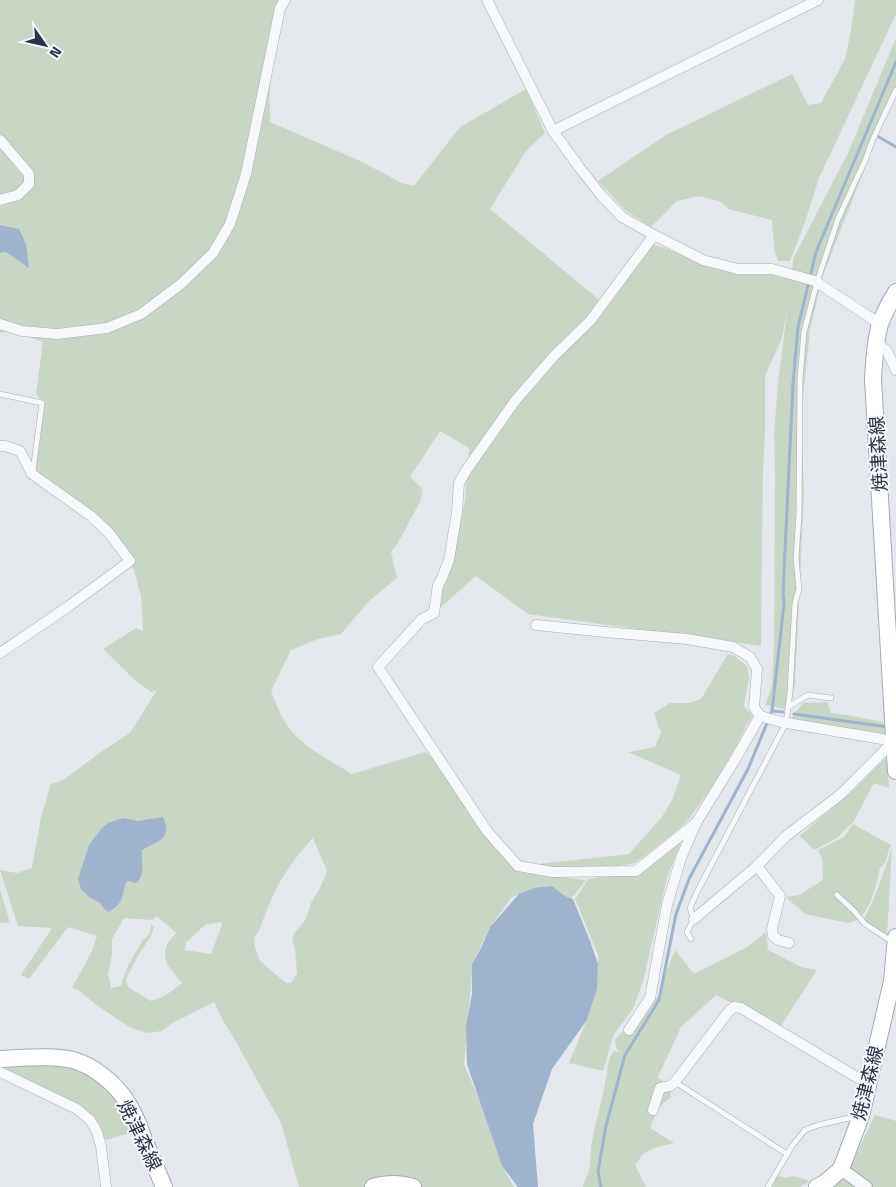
<svg xmlns="http://www.w3.org/2000/svg" width="896" height="1187" viewBox="0 0 896 1187" font-family="'Titillium Web','Noto Sans JP',sans-serif">
	<rect width="100%" height="100%" fill="#e4e7ec"/>
	<!-- green -->
	<g fill="#c9d6c5" fill-rule="evenodd">
		<path d="M0 0H286L269 61 270 122 360 161 402 183 414 186 460 127 526 89 545 133 526 151 490 209 603 303 653 244 737 275H771L792 280 793 259 848 153 896 38V97L889 106 822 278 810 330 801 417 804 493 795 684 792 699 785 709 765 705 772 686 774 639 775 478 774 434 778 383 788 305 782 338 765 376V430L763 471 761 646 528 614 476 576 434 613 465 501 469 448 440 431 410 477 422 488 421 500 407 526 398 543 391 552 397 578 368 602 341 634 318 639 291 650 271 691C277 706 284 725 296 736 312 752 333 762 352 774L425 752 443 766 474 812 519 872 586 880 570 900 547 886 512 897 490 927 473 962 464 1064 481 1104 502 1166 514 1187H299L281 1123 236 1042 224 1022 214 1002 169 1025 162 1031 147 1033 132 1028 120 1021 94 1003 78 990 72 988 91 953 97 936 68 927 29 979 21 975 52 928 18 926 0 870 17 873 32 868 41 817 51 784 63 780 104 750 130 733 157 690 151 692 135 680 103 649 136 628 143 631 141 596 134 570 130 561 91 516 32 474 42 403 36 393 43 342 29 337 15 329 0 333ZM313 838 327 871 321 886 311 903 306 919 294 934 292 941 295 950 297 973 291 983H286L260 961 255 947 254 937 258 933C263 920 267 908 273 896 282 875 297 855 313 838ZM157 916 176 933C156 954 166 964 182 983 172 991 163 998 151 1001L128 987 126 979 138 956 151 936 154 927 151 924C150 938 146 934 140 945 132 957 124 972 121 986L111 988 108 974 112 955V939L124 918 152 920ZM221 922 222 925 211 954 185 950 186 942 205 925Z"/>
		<path d="M855 0H896V14L819 178 805 222 790 261H778L774 249 772 220 728 209 722 202 699 196 677 201 651 227 625 210 598 181 666 135 792 74 808 105 821 103 845 59 851 31Z"/>
		<path d="M728 654 733 655 747 666 749 678 744 706 753 716 746 726 738 743 715 782 689 819 680 828 645 856 634 863 613 867 594 866 564 868 520 866 629 854 662 817 673 798 681 775 628 752 655 747 661 733 654 713 670 703H689L701 699Z"/>
		<path d="M827 702 831 713 847 715 883 722 888 734 790 720 803 703Z"/>
		<path d="M887 756 889 788 874 783 854 821 837 838 814 850 800 836 804 832 854 790Z"/>
		<path d="M853 824 891 845 884 864 880 868C875 887 871 919 848 923L805 914 786 897 799 895 823 880 822 859 818 850 844 837Z"/>
		<path d="M681 842 667 878 643 981 633 1009 614 1034 603 1071 569 1063 587 1020 597 989 598 955 575 899 588 879 636 871 653 856Z"/>
		<path d="M892 848 887 936 862 922C876 899 883 873 892 848Z"/>
		<path d="M0 889 10 923H3L0 922Z"/>
		<path d="M766 932 768 950 801 967 817 970 780 1027 716 995 681 1027 658 1077 656 1076 670 1086 671 1097 658 1108 650 1128 674 1143 654 1148 643 1154 635 1165 646 1187H583L590 1167 591 1147 596 1123 603 1094 609 1060 613 1051 623 1053 617 1050 615 1040 639 1012 659 996 661 984 675 950 694 974 747 947Z"/>
		<path d="M53 1063 87 1072 110 1090 133 1132 106 1140 100 1125 86 1110 0 1066Z"/>
		<path d="M875 1115 896 1121V1187H832L854 1159Z"/>
		<path d="M778 1176 786 1178 793 1176 810 1181 800 1187H767Z"/>
	</g>
	<!-- water -->
	<g fill="#9fb4cc">
		<path d="M0 225 19 229 26 244 29 268 6 252 0 253Z"/>
		<path d="M163 817C173 839 158 841 142 850 141 861 146 875 136 883L130 881 126 882C122 896 124 903 109 912L104 909 100 903 88 896 81 889 78 879 89 845 102 828 108 823 123 818 138 821Z"/>
		<path d="M552 886C561 892 562 896 573 899L590 941 598 964 597 989 587 1020 552 1069 533 1124 538 1187H518L502 1166 467 1064 466 1026 472 994V964L481 948 490 927 519 894 534 888Z"/>
	</g>
	<g fill="none" stroke-linecap="round" stroke-linejoin="round">
		<!-- stream -->
		<g stroke="#9fb4cc" stroke-width="3">
			<path d="M879 137 896 147"/>
			<path d="M772 711 783 712"/>
			<path d="M794 714 888 727"/>
			<path d="M601 1187 598 1171 606 1126 625 1055 659 1000 676 914 689 879 748 769 772 711 784 604 783 593 793 384 798 327 816 252 896 62"/>
		</g>
		<defs>
			<g id="service">
				<path d="M0 394 42 403 33 471"/>
				<path d="M788 707 808 695 831 698"/>
				<path d="M837 895 854 911 865 924 893 942"/>
				<path d="M691 939 687 932 694 919 690 908 697 892 786 723 790 692 795 603 799 589 796 559 799 514 800 379 804 332 817 282 838 219 855 182 865 161 873 139 896 90"/>
				<path d="M675 1082 787 1154"/>
				<path d="M768 1187 792 1146 805 1130 818 1125 858 1116"/>
			</g>
			<g id="minor">
				<path d="M487 0 553 131 579 167 601 195 622 217 654 235 703 260 738 269H772L815 281 880 324"/>
				<path d="M553 131 818 0"/>
				<path d="M0 140 29 174V184L18 195 0 200"/>
				<path d="M654 235 590 321 554 356 515 401 467 469 459 483 457 512 449 560 442 578 438 585 434 613 422 619 378 667 487 831 518 866 553 872 636 871 696 823"/>
				<path d="M0 324 22 331 57 334 107 328 141 314 181 284 213 253 230 224 246 174 280 8 285 0"/>
				<path d="M877 343 887 351 896 370"/>
				<path d="M0 446H5L20 451 32 474 91 516 109 533 130 561 69 606 0 653"/>
				<path d="M536 625 605 632 687 639 733 647 750 657 757 669 754 707 760 716 781 722 894 741"/>
				<path d="M757 866 780 896 772 929 773 936 778 940 789 943"/>
				<path d="M694 919 757 866 786 836 840 795 894 741"/>
				<path d="M629 1030 650 998 667 905 681 858 696 823 736 758 760 716"/>
				<path d="M0 1072 77 1109 90 1120 97 1132 101 1146 106 1187"/>
				<path d="M653 1110 660 1088 670 1086 675 1082 729 1011 734 1007 741 1008 868 1084"/>
			</g>
			<path id="tertiary" d="M841 1169 866 1187"/>
			<g id="primary">
				<path d="M896 292C890 302 884 313 880 324 875 341 874 361 873 379L896 771"/>
				<path d="M0 1059C24 1058 50 1055 73 1060 94 1066 116 1084 127 1102 134 1113 139 1125 143 1137 150 1154 157 1170 164 1187"/>
				<path d="M373 1187C388 1183 398 1183 413 1187"/>
				<path d="M817 1187 825 1183 841 1169 861 1116 892 981 896 937"/>
			</g>
		</defs>
		<!-- service casing -->
		<use href="#service" stroke="#a9aeb7" stroke-width="6"/>
		<!-- minor casing -->
		<use href="#minor" stroke="#a9aeb7" stroke-width="11"/>
		<!-- tertiary casing -->
		<use href="#tertiary" stroke="#a9aeb7" stroke-width="14"/>
		<!-- primary casing -->
		<use href="#primary" stroke="#a3abb8" stroke-width="18"/>
		<!-- service -->
		<use href="#service" stroke="#f7f8fa" stroke-width="5"/>
		<!-- minor -->
		<use href="#minor" stroke="#f7f8fa" stroke-width="10"/>
		<!-- tertiary -->
		<use href="#tertiary" stroke="#f7f8fa" stroke-width="12"/>
		<!-- primary -->
		<use href="#primary" stroke="#fff" stroke-width="16"/>
	</g>
	<g text-anchor="middle" stroke-width="4" stroke-linejoin="round" paint-order="stroke">
		<!-- street labels -->
		<g font-size="19" fill="#2b3445" stroke="#f4f6f9">
			<text transform="translate(878 454) rotate(-93)" y="7">焼津森線</text>
			<text transform="translate(867 1083) rotate(-76)" y="7">焼津森線</text>
			<text transform="translate(140 1135) rotate(64)" y="7">焼津森線</text>
		</g>
	</g>
	<!-- north arrow -->
	<g transform="translate(45 45) rotate(124)" stroke="#f4f6f9" stroke-width="4" paint-order="stroke">
	<path d="M0-4L9 19L0 12L-9 19Z" fill="#2b3445"/>
	<text y="-8" font-size="14" font-weight="bold" text-anchor="middle" fill="#2b3445">N</text>
	</g>
</svg>
